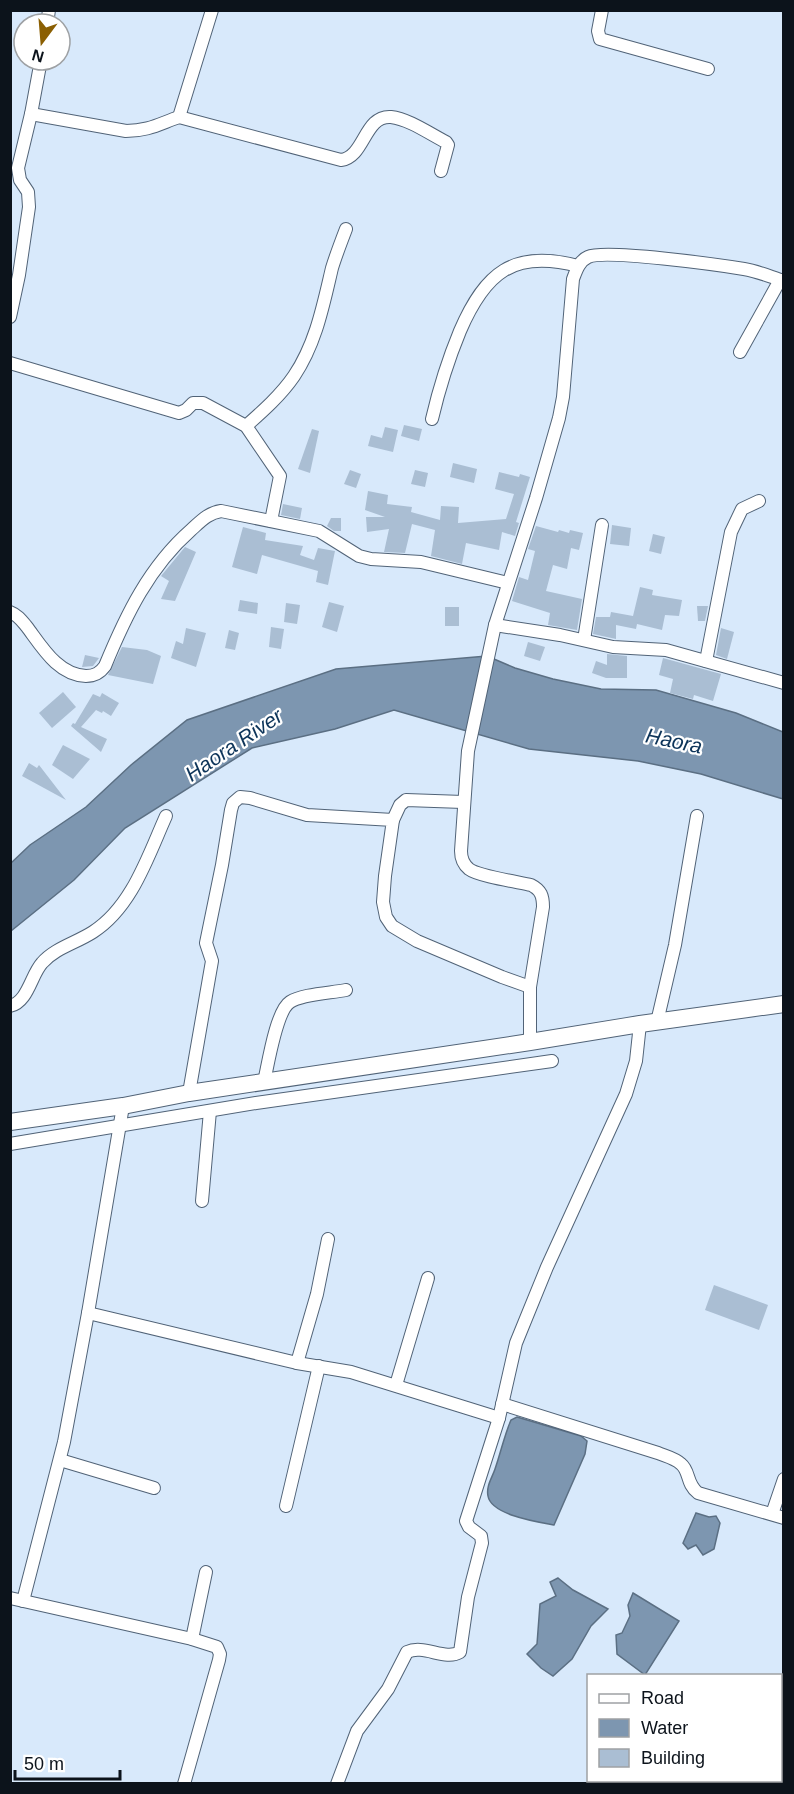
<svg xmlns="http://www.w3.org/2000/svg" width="794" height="1794" viewBox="0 0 794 1794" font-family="Helvetica,sans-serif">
	<rect width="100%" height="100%" fill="#d8e9fb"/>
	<!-- water -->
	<g fill="#7d96b0" stroke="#5b6f83" stroke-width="1.5">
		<path d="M487 656 515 668 553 679 601 689 656 690 736 713 783 732V799L701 774 638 761 529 749 394 710 335 729 252 748 125 828 74 880 11 931V863L30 845 86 807 131 765 187 720 336 669Z"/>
		<path d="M517 1417 581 1436 587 1441 585 1454 554 1525C538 1522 491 1515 488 1496 486 1486 492 1478 495 1469 501 1452 504 1436 511 1420Z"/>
		<path d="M696 1513 709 1517 716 1516 720 1523 714 1549 703 1555 696 1545 688 1549 683 1543Z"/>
		<path d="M558 1578 573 1590 608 1609 591 1626 572 1659 553 1676 541 1668 527 1654 537 1644 540 1604 556 1596 550 1582Z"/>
		<path d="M633 1593 679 1621 645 1675 617 1654 616 1635 622 1633 630 1616 628 1605Z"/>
	</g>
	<!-- building -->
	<g fill="#aabed3">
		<path d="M404 425 422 429 419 441 401 436Z"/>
		<path d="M385 427 398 430 393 452 368 446 371 435 382 438Z"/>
		<path d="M312 429 319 431 310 473 298 469Z"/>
		<path d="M453 463 477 469 474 483 450 477Z"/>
		<path d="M350 470 361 474 356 488 344 484Z"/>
		<path d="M415 470 428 473 425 487 411 484Z"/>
		<path d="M499 472 519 477 520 474 530 477 516 522 519 523 515 536 502 532 499 550 466 543 462 564 431 556 435 530 412 524 405 553 384 552 389 529 367 532 366 517H385L365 510 368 491 388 495 387 504 412 507 411 512 440 520 441 506 459 507 458 523 506 519 514 494 495 489Z"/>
		<path d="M283 504 302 508 300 519 281 515Z"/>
		<path d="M331 518H341V531H334L327 526Z"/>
		<path d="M612 525 631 528 629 546 610 544Z"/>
		<path d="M536 526 558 532 559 530 569 533 570 530 583 533 579 550 571 548 567 569 553 565 546 591 582 599 577 630 548 625 550 613 512 601 519 577 528 580 535 551 528 549Z"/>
		<path d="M243 527 266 533 265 540 303 546 300 555 314 560 318 548 335 551 328 585 316 582 318 571 262 555 257 574 232 567Z"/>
		<path d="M653 534 665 537 661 554 649 551Z"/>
		<path d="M185 547 196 552 175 601 161 599 169 581 161 576Z"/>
		<path d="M640 587 653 590 652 595 682 600 679 616 665 615 662 630 637 624 636 629 616 625V639L593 634 596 617H610L611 612 633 616Z"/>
		<path d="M240 600 258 603 257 614 238 611Z"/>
		<path d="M329 602 344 606 337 632 322 627Z"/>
		<path d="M286 603 300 605 297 624 284 622Z"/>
		<path d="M697 606H708L705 621H698Z"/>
		<rect x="445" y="607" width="14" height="19"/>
		<path d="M271 627 284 629 281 649 269 647Z"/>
		<path d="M186 628 206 633 196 667 171 658 176 641 183 644Z"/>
		<path d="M721 628 734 632 727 659 716 655Z"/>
		<path d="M229 630 239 633 235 650 225 648Z"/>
		<path d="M528 642 545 647 540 661 524 656Z"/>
		<path d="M122 647 147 650 161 656 153 684 108 675Z"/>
		<path d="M607 654 627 656V678H606L592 673 596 661 607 665Z"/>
		<path d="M85 655 99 658 93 666 82 667Z"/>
		<path d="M663 658 721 674 713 701 694 695 693 699 670 693 673 679 659 675Z"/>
		<path d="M63 692 76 707 52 728 39 713Z"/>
		<path d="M102 693 119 703 111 716 103 711 102 713 96 710 81 727 107 739 101 752 71 726 73 723 75 724 93 694 100 697Z"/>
		<path d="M63 745 90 759 73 779 52 765Z"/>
		<path d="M29 763 37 768 39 765 66 800 22 776Z"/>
		<path d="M714 1285 768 1305 759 1330 705 1310Z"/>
	</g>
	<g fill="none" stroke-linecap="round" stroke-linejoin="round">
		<defs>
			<g id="street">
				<path d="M602 10 598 31 600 39 708 69"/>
				<path d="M47 24 49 10"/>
				<path d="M31 114 126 131C148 131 159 124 179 117L341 160C365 157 364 115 391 117 409 119 430 134 446 142L448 145 441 171"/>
				<path d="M179 117 212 10"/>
				<path d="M10 317 19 275 29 207 28 192 20 180 18 168 31 114 41 60"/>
				<path d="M740 352 780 280"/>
				<path d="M10 363 179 413 186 410 193 403H203L246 426 280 476 271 521"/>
				<path d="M432 419C439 389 448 360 460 331 485 273 513 249 578 266"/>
				<path d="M246 426C263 411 281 395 294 376 316 343 323 306 332 268 336 255 341 242 346 229"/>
				<path d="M10 612C18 615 22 621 27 627 42 647 58 675 86 676 95 676 100 673 105 666 126 615 149 567 191 530 201 521 208 513 221 511L319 531 359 556 371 559 421 562 508 583"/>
				<path d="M495 625 560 635 613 647 666 650 784 683"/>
				<path d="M584 640 602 525"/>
				<path d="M706 661 731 532 742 509 759 501"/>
				<path d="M393 820 400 805 406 800 463 802"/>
				<path d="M10 1006C28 1002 31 975 42 963 55 948 76 943 93 932 132 907 148 856 166 816"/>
				<path d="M657 1022 675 945 697 816"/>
				<path d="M530 1042V987L543 907C543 896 541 890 531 885 518 882 478 876 469 869 463 864 461 858 461 851L468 751 495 625 536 498 559 418 563 397 573 279C576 271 579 261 588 257 605 249 720 265 744 269 757 271 771 277 784 281"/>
				<path d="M264 1082C268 1065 276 1011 290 1002 302 994 331 993 346 990"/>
				<path d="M189 1093 212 961 206 943 222 865 231 810 233 803 240 797 250 798 307 815 393 820 385 876 383 902 386 917 392 926 417 941 502 977 530 987"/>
				<path d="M10 1144 256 1103 552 1061"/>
				<path d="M202 1201 210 1111"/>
				<path d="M88 1313 297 1363 351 1372 499 1418"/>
				<path d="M297 1363 317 1294 328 1239"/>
				<path d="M396 1385 428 1278"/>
				<path d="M502 1404 658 1453C665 1456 675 1458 681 1464 690 1471 686 1484 698 1493L784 1518"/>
				<path d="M60 1460 154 1488"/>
				<path d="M286 1506 319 1366"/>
				<path d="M772 1514 784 1479"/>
				<path d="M10 1598 192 1639 217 1647 220 1654 219 1660 184 1784"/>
				<path d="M23 1601 64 1442 88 1313 123 1106"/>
				<path d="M192 1639 206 1572"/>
				<path d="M780 1687 784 1688"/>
				<path d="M337 1784 357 1731 388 1689 407 1652C424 1644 445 1661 460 1652L468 1597 482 1543 481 1536 469 1527 466 1521 499 1418 516 1343 547 1267 626 1094 636 1061 640 1024"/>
				<path d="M719 1784 720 1780"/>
			</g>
			<path id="secondary" d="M10 1122 123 1106 189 1093 530 1042 640 1024 784 1004"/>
		</defs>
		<!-- street casing -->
		<use href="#street" stroke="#516377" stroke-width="14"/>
		<!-- secondary casing -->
		<use href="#secondary" stroke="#516377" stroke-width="18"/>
		<!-- street -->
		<use href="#street" stroke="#fff" stroke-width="12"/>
		<!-- secondary -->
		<use href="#secondary" stroke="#fff" stroke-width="16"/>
	</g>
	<g text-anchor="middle" stroke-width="4.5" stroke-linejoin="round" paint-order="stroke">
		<!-- water labels -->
		<g font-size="21" font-style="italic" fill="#0d3459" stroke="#fff">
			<text transform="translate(674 741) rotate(12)" y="7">Haora</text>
			<text transform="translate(234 745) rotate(-34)" y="7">Haora River</text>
		</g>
	</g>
	<!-- border -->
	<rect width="794" height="1794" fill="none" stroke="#0c131b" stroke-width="24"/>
	<!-- legend -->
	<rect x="587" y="1674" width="195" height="108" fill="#ffffff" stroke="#9ea1a4" stroke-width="1.5"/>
	<rect x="599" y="1694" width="30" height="9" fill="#ffffff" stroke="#9ea1a4" stroke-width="1.5"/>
	<text x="641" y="1704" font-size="18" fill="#0c131b">Road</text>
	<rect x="599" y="1719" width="30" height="18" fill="#7d96b0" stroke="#9ea1a4" stroke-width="1.5"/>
	<text x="641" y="1734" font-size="18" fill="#0c131b">Water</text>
	<rect x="599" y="1749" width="30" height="18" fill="#aabed3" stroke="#9ea1a4" stroke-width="1.5"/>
	<text x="641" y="1764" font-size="18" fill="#0c131b">Building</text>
	<!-- north arrow -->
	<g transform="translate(42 42) rotate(196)"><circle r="28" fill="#ffffff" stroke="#9ea1a4" stroke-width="1.5"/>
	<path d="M0-4.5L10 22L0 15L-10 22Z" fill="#8b5f02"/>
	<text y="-9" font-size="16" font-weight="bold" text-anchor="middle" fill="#0c131b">N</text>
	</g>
	<!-- scale -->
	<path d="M15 1770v9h105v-9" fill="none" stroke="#0c131b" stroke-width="3"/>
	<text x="24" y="1770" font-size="18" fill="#0c131b" stroke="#ffffff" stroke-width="4.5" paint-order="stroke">50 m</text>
</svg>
